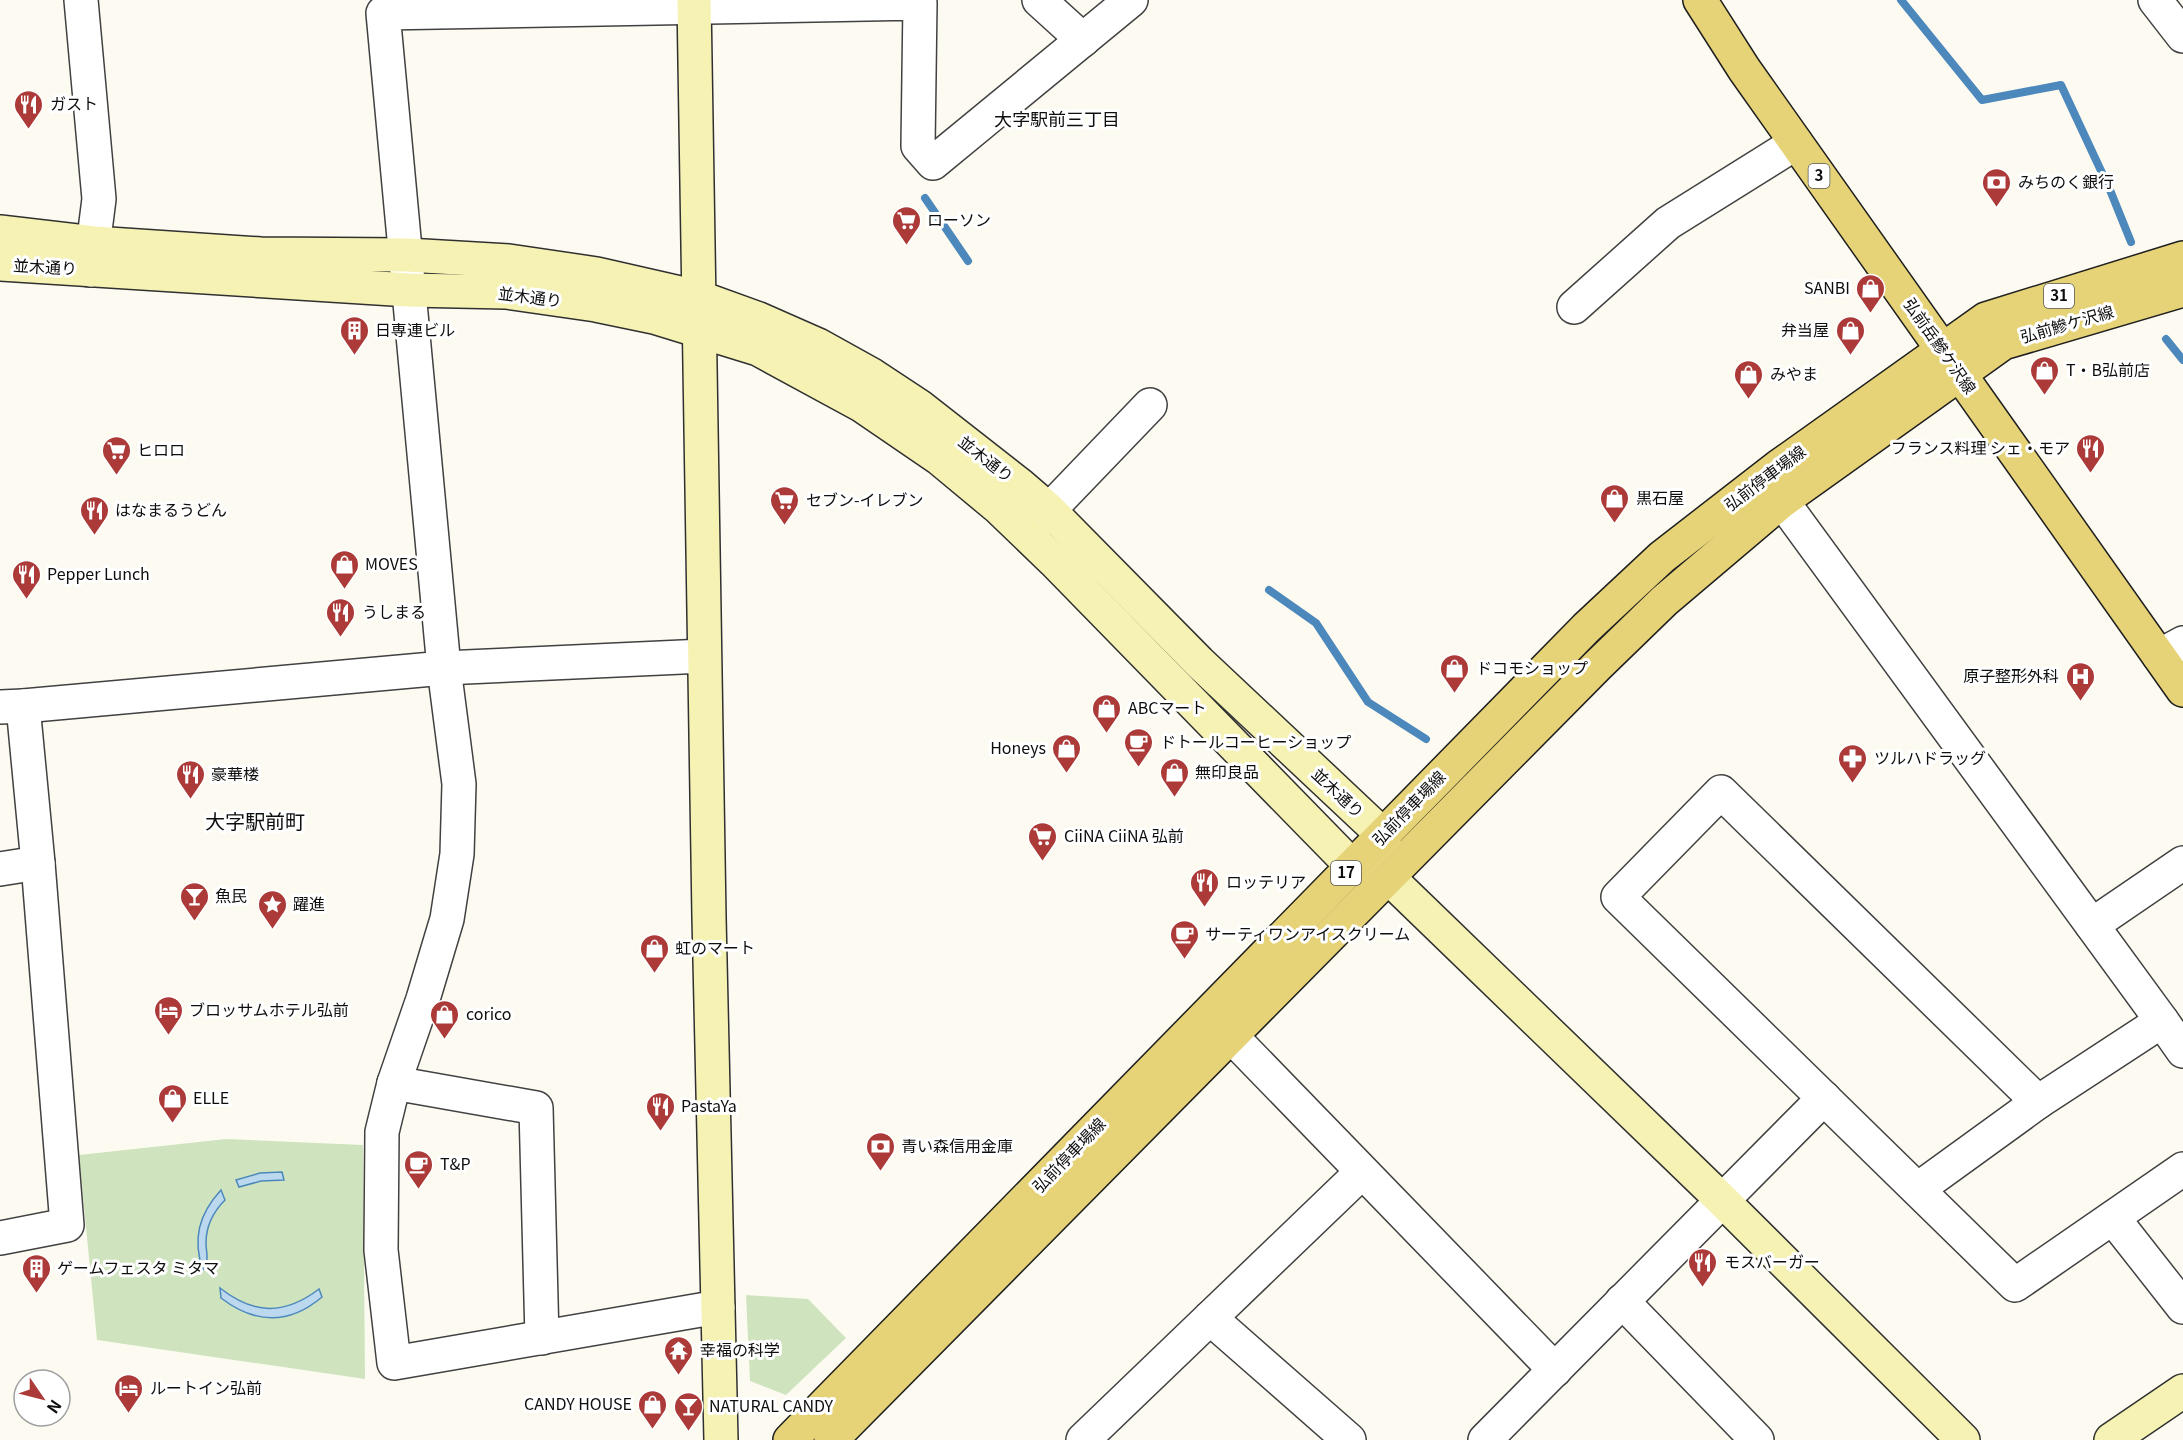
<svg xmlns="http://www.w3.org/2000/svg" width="2183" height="1440" viewBox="0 0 2183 1440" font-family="Georgia,'Noto Sans JP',serif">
	<rect width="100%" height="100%" fill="#fdfbf1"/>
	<!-- green -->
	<g fill="#cfe4be">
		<path d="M226 1139 363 1145 365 1379 97 1340 79 1155Z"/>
		<path d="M746 1295 808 1299 846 1338 786 1395 750 1381Z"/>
	</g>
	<!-- water -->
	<g fill="#bcd8ee" stroke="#4c88bc" stroke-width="1.5">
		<path d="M282 1172 284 1180 261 1181 239 1187 236 1180 260 1173Z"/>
		<path d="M221 1190 225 1200C214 1211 206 1226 206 1243 206 1256 210 1256 203 1270 192 1239 199 1214 221 1190Z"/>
		<path d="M220 1288C254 1315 285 1315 319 1289L322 1297C289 1325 255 1324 221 1298Z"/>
	</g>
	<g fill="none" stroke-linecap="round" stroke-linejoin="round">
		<!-- stream -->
		<g stroke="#4c88bc" stroke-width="8">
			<path d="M1901 0 1982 100 2061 85 2110 190 2131 242"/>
			<path d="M925 198 968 261"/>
			<path d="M2166 339 2183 360"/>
			<path d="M1269 590 1316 623 1368 702 1426 739"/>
		</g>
		<defs>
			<g id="street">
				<path d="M81 0 99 199 90 270"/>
				<path d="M1039 0 1083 40"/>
				<path d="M2155 0 2183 36"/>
				<path d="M1574 307 1668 223 1796 143"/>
				<path d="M1782 501 2162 1021"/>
				<path d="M1030 530 1150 405"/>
				<path d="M2159 656 2183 643"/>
				<path d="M0 707 23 706 444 668 704 656"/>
				<path d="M0 869 38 863"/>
				<path d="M2092 925 2183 863"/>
				<path d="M1232 1037 1555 1370"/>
				<path d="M394 1083 536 1108 542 1338"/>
				<path d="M2038 1102 1721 792 1618 897 2015 1285 2183 1169"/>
				<path d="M1918 1189 2038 1102 2162 1021 2183 1051"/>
				<path d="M2113 1218 2183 1307"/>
				<path d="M0 1238 67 1225 38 863 23 706"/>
				<path d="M1622 1301 1757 1440"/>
				<path d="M718 1307 394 1363 381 1250 382 1132 394 1083 423 999 447 919 457 854 459 784 444 668 383 13 920 3 918 146 933 163 1131 0"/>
				<path d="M1083 1440 1210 1318"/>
				<path d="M1349 1440 1210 1318 1362 1172"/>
				<path d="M1485 1440 1824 1098"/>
			</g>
			<g id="secondary">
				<path d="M694 0 709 917 721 1440"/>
				<path d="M0 232 94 243 261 254 407 255 509 261 597 274 698 297 759 319 818 345 872 375 919 406 1020 485 1049 510 1199 662 1383 835 1387 864"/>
				<path d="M0 264 409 290 506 292 596 305 654 317 758 349 861 405 940 459 999 508 1054 561 1352 866 1389 878 1722 1200 1963 1440"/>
				<path d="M2111 1440 2183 1391"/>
			</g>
			<g id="primary">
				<path d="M1700 0 1744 69 2183 690"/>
				<path d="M790 1440 1586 628 1662 557 1778 467 1986 319 2183 258"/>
				<path d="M831 1440 1597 666 1664 601 1782 501 2003 343 2183 290"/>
			</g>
		</defs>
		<!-- street casing -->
		<use href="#street" stroke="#414141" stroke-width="36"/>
		<!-- secondary casing -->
		<use href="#secondary" stroke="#303030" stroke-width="36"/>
		<!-- primary casing -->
		<use href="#primary" stroke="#1f1f1f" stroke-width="36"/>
		<!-- street -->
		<use href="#street" stroke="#fff" stroke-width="33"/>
		<!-- secondary -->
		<use href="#secondary" stroke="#f5f2b4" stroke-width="33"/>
		<!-- primary -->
		<use href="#primary" stroke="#e7d377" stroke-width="33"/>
	</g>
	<!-- icons -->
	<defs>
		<symbol id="restaurant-pin" viewBox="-11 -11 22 30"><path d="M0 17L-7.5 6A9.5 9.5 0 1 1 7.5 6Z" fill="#ac3a38" stroke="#fff"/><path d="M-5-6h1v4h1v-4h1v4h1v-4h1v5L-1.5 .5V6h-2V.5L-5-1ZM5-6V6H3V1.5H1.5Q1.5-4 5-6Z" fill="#fff"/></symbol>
		<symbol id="bank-pin" viewBox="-11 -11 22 30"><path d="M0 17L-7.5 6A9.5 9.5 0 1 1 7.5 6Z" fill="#ac3a38" stroke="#fff"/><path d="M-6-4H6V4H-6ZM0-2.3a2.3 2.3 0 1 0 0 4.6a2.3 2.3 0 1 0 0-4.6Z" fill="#fff"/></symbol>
		<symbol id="supermarket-pin" viewBox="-11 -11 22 30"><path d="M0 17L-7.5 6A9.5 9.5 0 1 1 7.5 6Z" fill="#ac3a38" stroke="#fff"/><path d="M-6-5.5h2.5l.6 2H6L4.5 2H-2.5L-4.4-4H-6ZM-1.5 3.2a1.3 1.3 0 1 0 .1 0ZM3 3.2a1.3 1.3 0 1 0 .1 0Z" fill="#fff"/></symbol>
		<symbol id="shop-pin" viewBox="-11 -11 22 30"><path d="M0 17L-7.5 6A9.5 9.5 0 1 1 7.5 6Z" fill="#ac3a38" stroke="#fff"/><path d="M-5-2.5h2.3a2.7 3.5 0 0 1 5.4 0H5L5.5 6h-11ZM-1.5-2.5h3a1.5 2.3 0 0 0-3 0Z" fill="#fff"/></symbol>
		<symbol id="building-pin" viewBox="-11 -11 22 30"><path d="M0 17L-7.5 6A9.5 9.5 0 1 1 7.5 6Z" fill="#ac3a38" stroke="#fff"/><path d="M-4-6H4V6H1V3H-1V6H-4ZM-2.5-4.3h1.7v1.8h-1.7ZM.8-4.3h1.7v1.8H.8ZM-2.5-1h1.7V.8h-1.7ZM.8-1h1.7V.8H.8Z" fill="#fff"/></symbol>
		<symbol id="hospital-pin" viewBox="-11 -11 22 30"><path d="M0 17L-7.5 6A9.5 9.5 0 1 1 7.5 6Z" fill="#ac3a38" stroke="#fff"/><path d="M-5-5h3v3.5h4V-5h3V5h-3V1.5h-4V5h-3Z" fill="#fff"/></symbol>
		<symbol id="cafe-pin" viewBox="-11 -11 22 30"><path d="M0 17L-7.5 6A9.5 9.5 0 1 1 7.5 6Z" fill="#ac3a38" stroke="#fff"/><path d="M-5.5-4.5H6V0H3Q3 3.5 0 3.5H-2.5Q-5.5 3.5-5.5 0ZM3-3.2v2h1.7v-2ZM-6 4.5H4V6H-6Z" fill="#fff"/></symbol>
		<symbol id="pharmacy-pin" viewBox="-11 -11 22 30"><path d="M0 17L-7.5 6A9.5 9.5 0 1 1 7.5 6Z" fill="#ac3a38" stroke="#fff"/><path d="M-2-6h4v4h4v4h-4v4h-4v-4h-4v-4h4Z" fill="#fff"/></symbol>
		<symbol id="bar-pin" viewBox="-11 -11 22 30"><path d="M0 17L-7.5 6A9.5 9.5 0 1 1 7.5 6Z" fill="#ac3a38" stroke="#fff"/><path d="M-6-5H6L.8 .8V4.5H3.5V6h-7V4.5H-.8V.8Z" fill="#fff"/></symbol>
		<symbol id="sight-pin" viewBox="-11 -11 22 30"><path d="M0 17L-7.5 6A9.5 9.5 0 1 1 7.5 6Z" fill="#ac3a38" stroke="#fff"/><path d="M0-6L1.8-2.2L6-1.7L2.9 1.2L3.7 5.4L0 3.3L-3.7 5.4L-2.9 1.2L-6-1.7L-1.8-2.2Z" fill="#fff"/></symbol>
		<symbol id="hotel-pin" viewBox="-11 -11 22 30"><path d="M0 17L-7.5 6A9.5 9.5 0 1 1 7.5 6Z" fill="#ac3a38" stroke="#fff"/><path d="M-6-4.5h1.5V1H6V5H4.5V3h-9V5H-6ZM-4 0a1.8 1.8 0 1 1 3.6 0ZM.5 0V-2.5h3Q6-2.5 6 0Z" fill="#fff"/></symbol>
		<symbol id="temple-pin" viewBox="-11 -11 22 30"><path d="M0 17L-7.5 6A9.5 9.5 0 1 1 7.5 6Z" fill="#ac3a38" stroke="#fff"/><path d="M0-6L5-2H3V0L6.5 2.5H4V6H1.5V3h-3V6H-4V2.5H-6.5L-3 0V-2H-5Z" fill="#fff"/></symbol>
	</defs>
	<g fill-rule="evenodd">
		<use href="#restaurant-pin" x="12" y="88" width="33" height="45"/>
		<use href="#bank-pin" x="1980" y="166" width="33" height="45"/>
		<use href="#supermarket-pin" x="890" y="204" width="33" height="45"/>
		<use href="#shop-pin" x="1854" y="272" width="33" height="45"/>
		<use href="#building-pin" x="338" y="314" width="33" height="45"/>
		<use href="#shop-pin" x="1834" y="314" width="33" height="45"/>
		<use href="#shop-pin" x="2028" y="354" width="33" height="45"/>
		<use href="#shop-pin" x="1732" y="358" width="33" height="45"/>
		<use href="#restaurant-pin" x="2074" y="432" width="33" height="45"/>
		<use href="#supermarket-pin" x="100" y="434" width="33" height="45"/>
		<use href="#shop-pin" x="1598" y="482" width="33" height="45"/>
		<use href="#supermarket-pin" x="768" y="484" width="33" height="45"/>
		<use href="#restaurant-pin" x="78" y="494" width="33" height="45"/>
		<use href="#shop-pin" x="328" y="548" width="33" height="45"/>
		<use href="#restaurant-pin" x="10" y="558" width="33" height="45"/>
		<use href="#restaurant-pin" x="324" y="596" width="33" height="45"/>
		<use href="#shop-pin" x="1438" y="652" width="33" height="45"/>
		<use href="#hospital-pin" x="2064" y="660" width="33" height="45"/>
		<use href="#shop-pin" x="1090" y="692" width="33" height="45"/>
		<use href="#cafe-pin" x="1122" y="726" width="33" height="45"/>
		<use href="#shop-pin" x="1050" y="732" width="33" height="45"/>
		<use href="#pharmacy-pin" x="1836" y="742" width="33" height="45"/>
		<use href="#shop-pin" x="1158" y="756" width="33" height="45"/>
		<use href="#restaurant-pin" x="174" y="758" width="33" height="45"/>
		<use href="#supermarket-pin" x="1026" y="820" width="33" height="45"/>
		<use href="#restaurant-pin" x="1188" y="866" width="33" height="45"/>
		<use href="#bar-pin" x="178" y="880" width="33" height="45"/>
		<use href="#sight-pin" x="256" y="888" width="33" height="45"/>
		<use href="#cafe-pin" x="1168" y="918" width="33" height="45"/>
		<use href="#shop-pin" x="638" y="932" width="33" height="45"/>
		<use href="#hotel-pin" x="152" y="994" width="33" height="45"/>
		<use href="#shop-pin" x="428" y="998" width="33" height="45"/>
		<use href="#shop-pin" x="156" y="1082" width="33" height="45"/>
		<use href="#restaurant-pin" x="644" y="1090" width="33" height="45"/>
		<use href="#bank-pin" x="864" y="1130" width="33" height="45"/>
		<use href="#cafe-pin" x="402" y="1148" width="33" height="45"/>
		<use href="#restaurant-pin" x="1686" y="1246" width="33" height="45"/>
		<use href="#building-pin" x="20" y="1252" width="33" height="45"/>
		<use href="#temple-pin" x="662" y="1334" width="33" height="45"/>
		<use href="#hotel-pin" x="112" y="1372" width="33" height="45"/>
		<use href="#shop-pin" x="636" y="1388" width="33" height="45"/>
		<use href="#bar-pin" x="672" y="1390" width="33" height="45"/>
	</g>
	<g text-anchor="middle" stroke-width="6" stroke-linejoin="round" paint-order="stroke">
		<!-- shield labels -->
		<g fill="#fff" stroke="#565656" stroke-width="1.5">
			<rect x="1808.5" y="164" width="21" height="24" rx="4.5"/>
			<rect x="2044" y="284" width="30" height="24" rx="4.5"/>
			<rect x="1331" y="861" width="30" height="24" rx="4.5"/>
		</g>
		<g font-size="15" font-weight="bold" fill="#0e0e0e">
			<text x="1819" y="181">3</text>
			<text x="2059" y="301">31</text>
			<text x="1346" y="878">17</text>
		</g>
		<!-- poi labels -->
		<g font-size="16" fill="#0e0e0e" stroke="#fff" text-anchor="start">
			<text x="50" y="110">ガスト</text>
			<text x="2018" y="188">みちのく銀行</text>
			<text x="927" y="226">ローソン</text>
			<text x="1850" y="294" text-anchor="end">SANBI</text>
			<text x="375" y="336">日専連ビル</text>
			<text x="1829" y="336" text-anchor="end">弁当屋</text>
			<text x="2066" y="376">T・B弘前店</text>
			<text x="1770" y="380">みやま</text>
			<text x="2070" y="454" text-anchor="end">フランス料理 シェ・モア</text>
			<text x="137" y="456">ヒロロ</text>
			<text x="1636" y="504">黒石屋</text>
			<text x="806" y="506">セブン-イレブン</text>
			<text x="115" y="516">はなまるうどん</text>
			<text x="365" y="570">MOVES</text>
			<text x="47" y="580">Pepper Lunch</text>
			<text x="362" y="618">うしまる</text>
			<text x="1476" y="674">ドコモショップ</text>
			<text x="2059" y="682" text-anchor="end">原子整形外科</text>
			<text x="1128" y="714">ABCマート</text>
			<text x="1160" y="748">ドトールコーヒーショップ</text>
			<text x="1046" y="754" text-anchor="end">Honeys</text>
			<text x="1874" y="764">ツルハドラッグ</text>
			<text x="1195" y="778">無印良品</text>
			<text x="211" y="780">豪華楼</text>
			<text x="1064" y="842">CiiNA CiiNA 弘前</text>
			<text x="1226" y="888">ロッテリア</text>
			<text x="215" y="902">魚民</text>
			<text x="293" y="910">躍進</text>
			<text x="1205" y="940">サーティワンアイスクリーム</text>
			<text x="675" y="954">虹のマート</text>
			<text x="189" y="1016">ブロッサムホテル弘前</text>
			<text x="466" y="1020">corico</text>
			<text x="193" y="1104">ELLE</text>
			<text x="681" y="1112">PastaYa</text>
			<text x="901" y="1152">青い森信用金庫</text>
			<text x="440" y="1170">T&amp;P</text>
			<text x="1724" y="1268">モスバーガー</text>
			<text x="57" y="1274">ゲームフェスタ ミタマ</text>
			<text x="700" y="1356">幸福の科学</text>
			<text x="150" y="1394">ルートイン弘前</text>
			<text x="632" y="1410" text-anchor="end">CANDY HOUSE</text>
			<text x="709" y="1412">NATURAL CANDY</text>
		</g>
		<!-- street labels -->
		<g font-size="16" fill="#0e0e0e" stroke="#fff">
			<text transform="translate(45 267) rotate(3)" y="6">並木通り</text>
			<text transform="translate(530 297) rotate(7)" y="6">並木通り</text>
			<text transform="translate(2067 324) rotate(-16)" y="6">弘前鰺ケ沢線</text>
			<text transform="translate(1940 346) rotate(55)" y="6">弘前岳鰺ケ沢線</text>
			<text transform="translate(986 459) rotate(38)" y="6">並木通り</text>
			<text transform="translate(1765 478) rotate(-37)" y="6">弘前停車場線</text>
			<text transform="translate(1338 793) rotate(43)" y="6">並木通り</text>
			<text transform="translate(1409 808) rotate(-46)" y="6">弘前停車場線</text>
			<text transform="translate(1069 1155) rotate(-46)" y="6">弘前停車場線</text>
		</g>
		<!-- neighbourhood labels -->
		<g font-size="18" fill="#0e0e0e" stroke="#fff">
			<text x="1057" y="126">大字駅前三丁目</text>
		</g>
		<!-- quarter labels -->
		<g font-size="20" fill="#0e0e0e" stroke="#fff">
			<text x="255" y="829">大字駅前町</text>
		</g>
	</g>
	<!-- north arrow -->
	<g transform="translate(42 1398) rotate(125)"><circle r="28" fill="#ffffff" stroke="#9f9f9f" stroke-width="1.5"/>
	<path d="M0-4.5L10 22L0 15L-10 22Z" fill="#ac3a38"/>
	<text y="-9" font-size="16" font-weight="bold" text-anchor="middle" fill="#0e0e0e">N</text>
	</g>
</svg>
